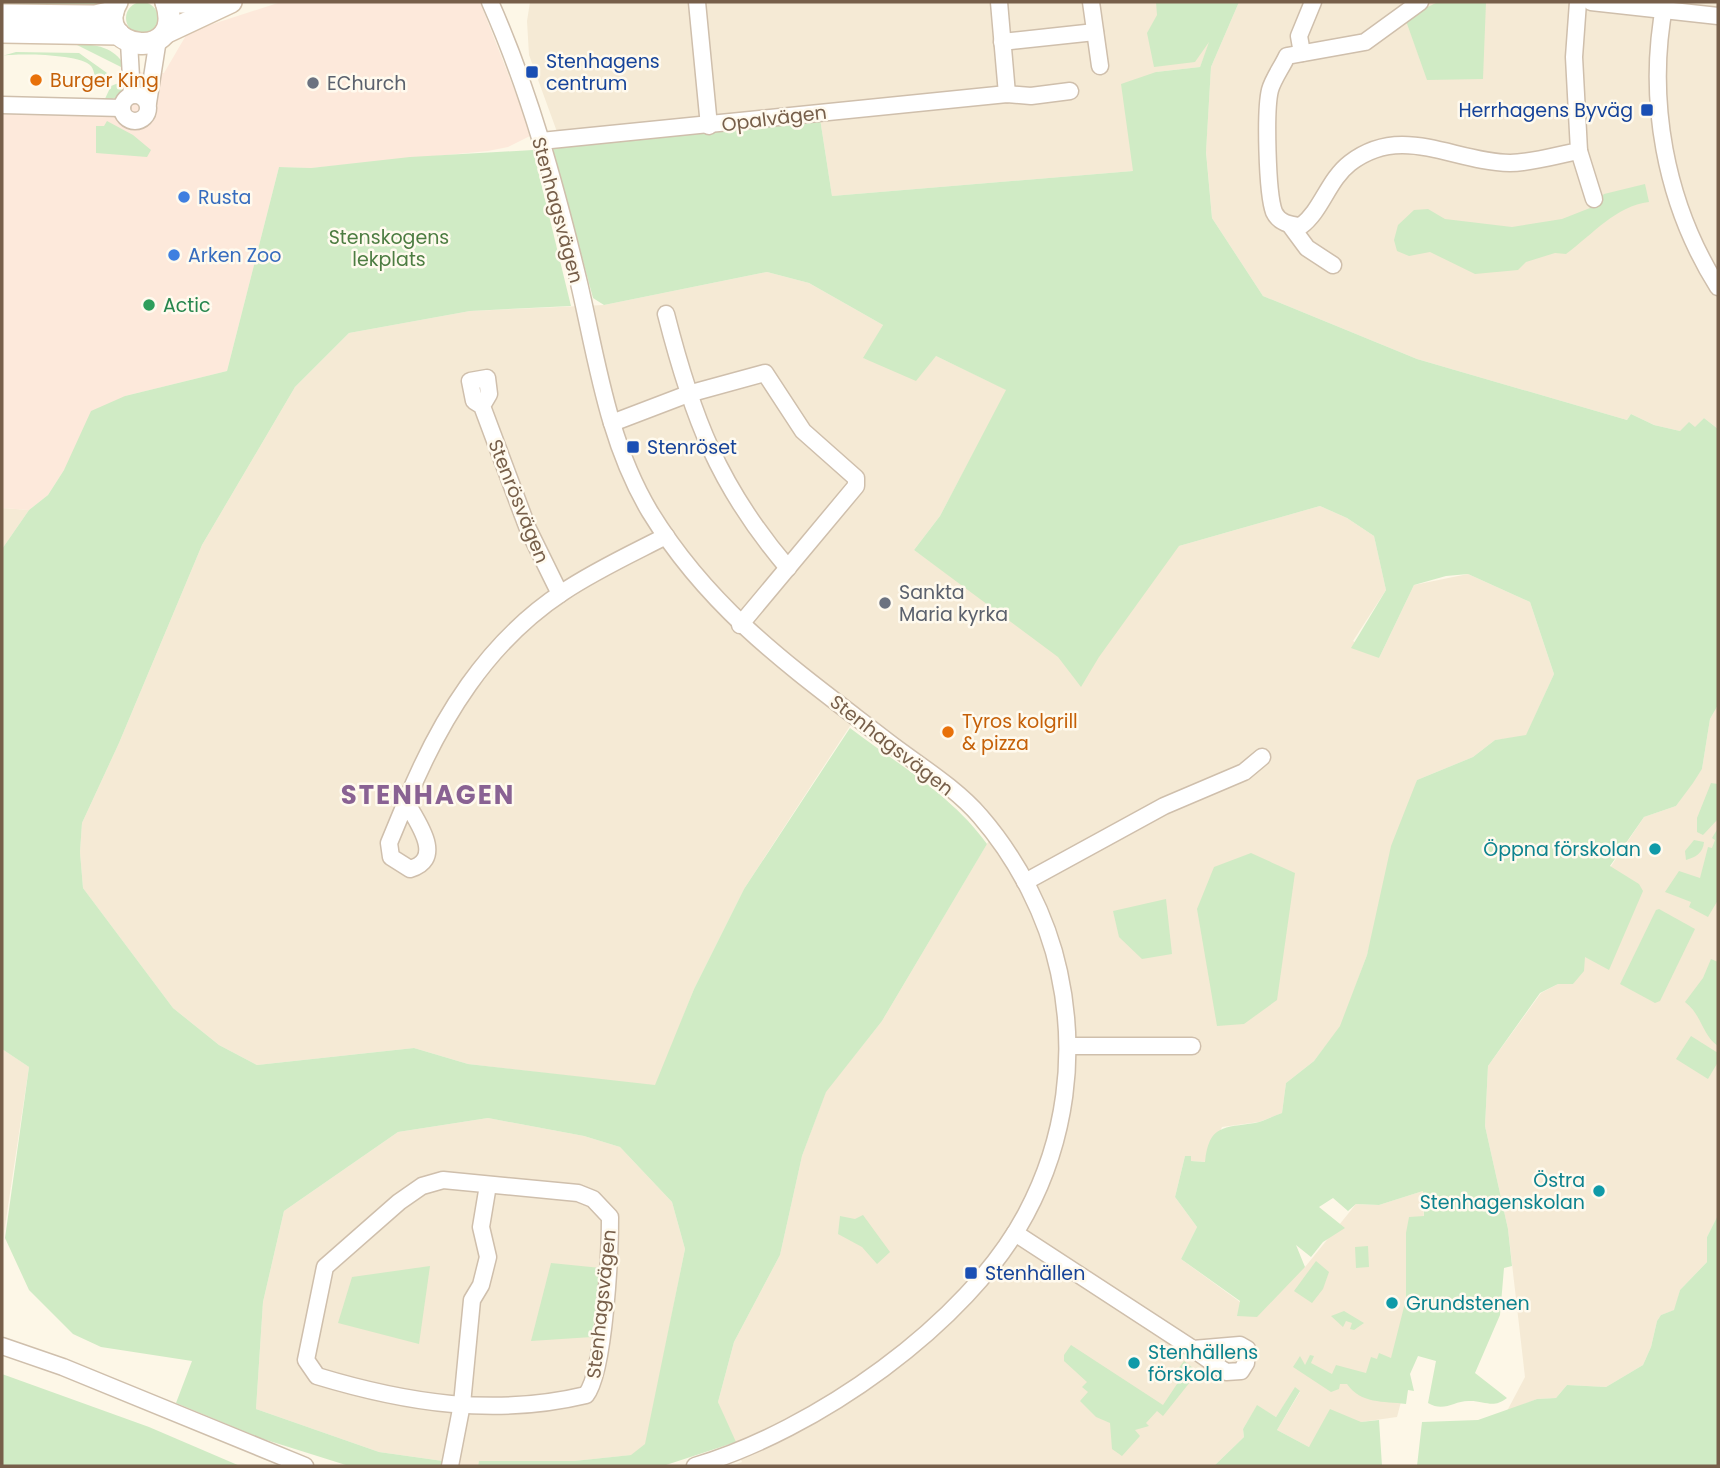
<svg xmlns="http://www.w3.org/2000/svg" width="1720" height="1468" viewBox="0 0 1720 1468" font-family="Poppins,sans-serif">
	<rect width="100%" height="100%" fill="#fdf7e7"/>
	<!-- residential -->
	<g fill="#f5ead5">
		<path d="M530 2H1225L1200 67 1156 72 1133 171 832 196 819 112 560 140 529 55 527 21Z"/>
		<path d="M1239 2H1718V429L1704 418 1695 428 1680 431 1654 425 1631 414 1627 420 1417 359 1263 296 1212 218 1206 151 1211 67Z"/>
		<path d="M767 272 809 283 883 325 864 359 936 356 1007 390 940 516 914 550 964 586 1179 546 1320 506 1347 518 1374 536 1386 590 1353 641 1379 658 1414 585 1468 574 1530 602 1554 674 1526 736 1495 740 1473 757 1417 780 1367 955 1341 1026 1314 1061 1286 1083 1282 1113 1259 1122 1222 1127 1206 1162 1191 1161 1185 1156 1175 1197 1197 1227 1181 1259 1240 1302 1305 1267 1356 1204 1379 1205 1423 1191 1425 1254 1417 1341 1397 1417 1361 1422 1309 1447 1277 1430 1300 1392 1295 1388 1276 1417 1257 1406 1243 1429 1244 1437 1214 1466H732L742 1462 718 1402 734 1342 780 1255 802 1156 826 1091 882 1021 998 825 986 808 963 787 861 709 744 889 694 989 656 1086 468 1064 414 1048 257 1065 219 1045 173 1008 83 888 80 852 82 823 119 743 202 545 295 387 349 333 470 311 604 305Z"/>
		<path d="M2 508 29 510 2 549Z"/>
		<path d="M1718 705V1215L1707 1237V1262L1680 1290 1675 1310 1661 1315 1657 1321 1651 1347 1643 1365 1606 1387 1567 1385 1556 1398 1537 1399 1507 1411 1525 1377 1508 1229 1485 1126 1488 1066 1541 993 1558 984H1573L1585 957 1601 881 1644 817 1676 806 1702 769 1710 719Z"/>
		<path d="M2 1049 29 1067 2 1246Z"/>
		<path d="M488 1118 584 1136 620 1147 672 1202 685 1249 646 1444 632 1455 574 1461 479 1462 478 1466H449L450 1462 379 1452 256 1409 263 1302 284 1211 398 1132Z"/>
	</g>
	<!-- commercial -->
	<path fill="#fde9db" d="M281 2H480L532 135 508 147 488 151 311 168 279 167 227 371 125 396 64 470 48 495 29 510 2 508V105L124 101 132 72 164 73 188 32Z"/>
	<!-- green -->
	<g fill="#d0ebc5">
		<circle cx="142" cy="18" r="16"/>
		<path d="M2 2H101L92 6 2 8Z"/>
		<path d="M1156 2H1239L1211 67 1206 152 1212 218 1263 296 1417 359 1627 420 1631 414 1654 425 1680 431 1689 422 1695 427 1704 418 1718 429V705L1710 719 1702 769 1693 783 1676 806 1644 817 1610 866 1639 884 1643 891 1609 970 1585 957 1584 971 1573 984H1558L1540 993 1488 1066 1485 1126 1508 1229 1512 1266 1504 1268 1500 1315 1475 1373 1507 1398C1493 1409 1486 1401 1470 1401 1454 1400 1445 1413 1428 1403L1436 1361 1418 1356 1410 1374 1414 1391 1408 1390 1406 1404C1383 1401 1361 1404 1347 1384H1340L1339 1389 1331 1392 1293 1367 1300 1356 1305 1365 1310 1355 1314 1356 1311 1363 1332 1374 1336 1365 1366 1373 1371 1357 1377 1359 1379 1353 1391 1358 1406 1299V1233L1409 1217 1424 1216 1423 1191 1379 1205 1356 1204 1348 1211 1333 1198 1319 1207 1345 1228 1323 1242 1311 1257 1296 1245 1305 1267 1257 1317 1237 1316 1240 1301 1181 1259 1197 1227 1175 1197 1185 1156H1191V1161L1205 1162C1209 1124 1224 1128 1255 1123 1264 1121 1273 1116 1282 1113L1286 1083 1314 1061 1340 1026 1367 955 1391 846 1417 780 1473 757 1495 740 1526 735 1554 674 1530 602 1468 574 1446 576 1414 585 1379 658 1351 648 1386 590 1374 536 1347 518 1320 506 1179 546 1099 657 1081 687 1058 657 914 550 940 516 1006 390 936 356 916 381 863 358 883 325 809 283 767 272 604 305 593 298 553 150 560 140 819 112 832 196 1133 171 1121 84 1156 72 1200 67 1209 42 1195 62 1154 67 1147 33 1157 15Z"/>
		<path d="M1438 2H1486L1483 79 1427 80 1405 18Z"/>
		<path d="M75 44C94 43 119 48 125 69Z"/>
		<path d="M16 52 79 53 107 73 103 83 97 87C95 81 95 71 91 66 81 54 17 53 2 56Z"/>
		<path d="M126 80 119 96 103 103 111 86Z"/>
		<path d="M107 121 133 135 151 150 147 157 96 153V126H104Z"/>
		<path d="M533 150 571 306 470 311 349 333 295 387 202 545 119 743 82 823 80 852 83 888 173 1008 219 1045 257 1065 414 1048 468 1064 655 1085 694 989 744 889 850 728C896 763 953 796 987 844L882 1021 826 1092 802 1156 780 1255 734 1342 718 1402 736 1442 663 1466H478L479 1461H574L631 1455 645 1444 685 1249 672 1202 620 1147 584 1136 488 1118 398 1132 284 1211 263 1302 256 1409 379 1452 450 1462 449 1466H349L260 1438 176 1403 192 1361 101 1347 73 1334 29 1290 5 1238 29 1067 2 1049V549L29 510 48 495 64 470 91 411 125 396 227 371 279 167 311 168 410 157Z"/>
		<path d="M1645 184 1649 202C1616 206 1593 234 1566 254L1555 253 1526 262 1518 270 1475 274 1430 252 1409 256 1397 251 1394 240 1398 225 1414 210 1428 209 1445 219 1512 227 1562 219 1590 208 1604 194Z"/>
		<path d="M1711 783 1718 784V819L1703 835 1697 832V818Z"/>
		<path d="M1718 828V900L1708 917 1689 907 1691 902 1665 892 1679 871 1700 878 1708 847 1712 848 1715 840 1712 838Z"/>
		<path d="M1694 840 1704 842C1703 853 1696 857 1686 860L1685 851Z"/>
		<path d="M1251 853 1295 873 1277 1000 1244 1024 1217 1026 1197 909 1214 867Z"/>
		<path d="M1166 899 1172 954 1142 959 1119 937 1113 911Z"/>
		<path d="M1659 909 1695 929 1660 1001 1655 1003 1620 984 1656 910Z"/>
		<path d="M1711 959 1718 962V1046C1702 1035 1702 1015 1685 1002L1703 978Z"/>
		<path d="M1691 1036 1718 1053V1062L1708 1079 1676 1059Z"/>
		<path d="M863 1215 890 1252 877 1264 862 1247 838 1234 840 1216 855 1219Z"/>
		<path d="M1718 1215V1466H1417L1422 1422 1478 1420 1537 1399 1556 1398 1567 1385 1606 1387 1643 1365 1651 1347 1657 1321 1661 1315 1674 1310 1680 1290 1707 1262V1237Z"/>
		<path d="M1368 1246 1369 1267 1356 1268 1355 1247Z"/>
		<path d="M1316 1261 1329 1272 1323 1289 1312 1303 1294 1291Z"/>
		<path d="M551 1263 601 1268 592 1337 531 1341Z"/>
		<path d="M430 1266 419 1344 338 1323 352 1277Z"/>
		<path d="M1344 1311 1364 1323 1354 1330 1350 1329 1352 1323 1346 1321 1343 1327 1331 1316Z"/>
		<path d="M1071 1345 1163 1405 1179 1381 1173 1376 1184 1361 1198 1372 1163 1416 1157 1411 1146 1423 1149 1426 1135 1430 1140 1436 1122 1456 1112 1449 1110 1423 1096 1417 1080 1401 1088 1392 1082 1387 1087 1382 1064 1361V1355Z"/>
		<path d="M2 1374 149 1427 240 1466H2Z"/>
		<path d="M1295 1387 1300 1391 1277 1430 1309 1447 1330 1409 1361 1422 1379 1420 1382 1466H1214L1244 1437 1243 1429 1257 1405 1276 1417Z"/>
	</g>
	<g fill="none" stroke-linecap="round" stroke-linejoin="round">
		<defs>
			<g id="street">
				<path d="M490 2C530 92 556 188 579 283 597 361 608 442 650 512 712 613 795 670 887 741 918 765 955 787 980 816 1018 860 1047 916 1059 972 1077 1054 1066 1139 1026 1214 967 1325 814 1431 695 1466"/>
				<path d="M697 2 709 126"/>
				<path d="M999 2 1007 94"/>
				<path d="M1091 2 1100 66"/>
				<path d="M1420 2 1365 42 1287 56C1282 67 1273 79 1270 90 1265 110 1267 193 1274 212 1279 223 1290 225 1301 226 1322 210 1328 180 1350 163 1402 123 1453 162 1510 163 1532 163 1557 155 1579 151L1574 57 1578 2"/>
				<path d="M1591 2 1718 16"/>
				<path d="M1665 2C1646 99 1665 203 1718 287"/>
				<path d="M129 42 132 95"/>
				<path d="M1002 42 1095 32"/>
				<path d="M1302 53 1299 36 1313 2"/>
				<circle cx="135" cy="108" r="13"/>
				<path d="M148 103 158 39"/>
				<path d="M2 105 122 108"/>
				<path d="M541 141 1007 94 1031 96 1070 91"/>
				<path d="M1579 151 1594 199"/>
				<path d="M1290 225 1307 248 1333 265"/>
				<path d="M666 314C692 416 718 486 788 568"/>
				<path d="M482 406 474 401 470 381 487 378 489 394 482 406 528 529 560 594"/>
				<path d="M612 423 688 394 765 373 803 431 856 478V486L740 625"/>
				<path d="M406 802 389 843 391 857 410 869C445 859 418 823 406 802 440 719 487 642 563 592 596 570 631 554 666 536"/>
				<path d="M1025 882 1164 806 1244 772 1262 757"/>
				<path d="M1068 1046H1192"/>
				<path d="M443 1180 578 1193 593 1199 610 1217C610 1250 605 1371 586 1395 495 1417 406 1403 317 1376L306 1360 325 1267 399 1202 422 1186Z"/>
				<path d="M1015 1233 1193 1349 1240 1345 1247 1349 1246 1363 1241 1371 1226 1372 1193 1349"/>
				<path d="M2 1346 63 1367 305 1466"/>
				<path d="M450 1466 462 1404 472 1300 481 1285 488 1257 481 1227 488 1185"/>
			</g>
			<g id="secondary">
				<path d="M117 2C89 49 187 65 166 2"/>
				<path d="M166 2H216"/>
				<path d="M2 15 95 16 113 12"/>
				<path d="M2 32 119 34"/>
				<path d="M165 33 231 2"/>
			</g>
		</defs>
		<!-- street casing -->
		<use href="#street" stroke="#cfbfac" stroke-width="19"/>
		<!-- secondary casing -->
		<use href="#secondary" stroke="#d4c2ac" stroke-width="24"/>
		<!-- street -->
		<use href="#street" stroke="#fff" stroke-width="16"/>
		<!-- secondary -->
		<use href="#secondary" stroke="#fff" stroke-width="21"/>
	</g>
	<!-- markers -->
	<g fill="#1a4fb4" stroke="#fffaee" stroke-width="2.5">
		<rect x="525" y="65" width="14" height="14" rx="3.5"/>
		<rect x="1640" y="103" width="14" height="14" rx="3.5"/>
		<rect x="626" y="440" width="14" height="14" rx="3.5"/>
		<rect x="964" y="1266" width="14" height="14" rx="3.5"/>
	</g>
	<g fill="#e8710a" stroke="#fffaee" stroke-width="2.5">
		<circle cx="36" cy="80" r="7"/>
		<circle cx="948" cy="732" r="7"/>
	</g>
	<g fill="#6b7280" stroke="#fffaee" stroke-width="2.5">
		<circle cx="313" cy="83" r="7"/>
		<circle cx="885" cy="603" r="7"/>
	</g>
	<g fill="#3f7fe0" stroke="#fffaee" stroke-width="2.5">
		<circle cx="184" cy="197" r="7"/>
		<circle cx="174" cy="255" r="7"/>
	</g>
	<circle fill="#2e9e5b" stroke="#fffaee" stroke-width="2.5" cx="149" cy="305" r="7"/>
	<g fill="#0f9aa8" stroke="#fffaee" stroke-width="2.5">
		<circle cx="1655" cy="849" r="7"/>
		<circle cx="1599" cy="1191" r="7"/>
		<circle cx="1392" cy="1303" r="7"/>
		<circle cx="1134" cy="1363" r="7"/>
	</g>
	<g text-anchor="middle" stroke-width="5" stroke-linejoin="round" paint-order="stroke">
		<!-- transit labels -->
		<g font-size="19" fill="#164399" stroke="#fffaee" text-anchor="start">
			<text x="546" y="68">Stenhagens<tspan x="546" dy="22">centrum</tspan></text>
			<text x="1633" y="117" text-anchor="end">Herrhagens Byväg</text>
			<text x="647" y="454">Stenröset</text>
			<text x="985" y="1280">Stenhällen</text>
		</g>
		<!-- food labels -->
		<g font-size="19" fill="#c56008" stroke="#fffaee" text-anchor="start">
			<text x="50" y="87">Burger King</text>
			<text x="962" y="728">Tyros kolgrill<tspan x="962" dy="22">&amp; pizza</tspan></text>
		</g>
		<!-- worship labels -->
		<g font-size="19" fill="#5b616d" stroke="#fffaee" text-anchor="start">
			<text x="327" y="90">EChurch</text>
			<text x="899" y="599">Sankta<tspan x="899" dy="22">Maria kyrka</tspan></text>
		</g>
		<!-- street labels -->
		<g font-size="19" fill="#775f4a" stroke="#fffaee">
			<text transform="translate(774 118) rotate(-7)" y="7">Opalvägen</text>
			<text transform="translate(558 210) rotate(75)" y="7">Stenhagsvägen</text>
			<text transform="translate(519 501) rotate(68)" y="7">Stenrösvägen</text>
			<text transform="translate(892 745) rotate(38)" y="7">Stenhagsvägen</text>
			<text transform="translate(601 1304) rotate(-84)" y="7">Stenhagsvägen</text>
		</g>
		<!-- shop labels -->
		<g font-size="19" fill="#366cbe" stroke="#fffaee" text-anchor="start">
			<text x="198" y="204">Rusta</text>
			<text x="188" y="262">Arken Zoo</text>
		</g>
		<!-- park labels -->
		<g font-size="19" fill="#4d7d42" stroke="#fffaee">
			<text x="389" y="244">Stenskogens<tspan x="389" dy="22">lekplats</tspan></text>
		</g>
		<!-- leisure labels -->
		<g font-size="19" fill="#27864d" stroke="#fffaee" text-anchor="start">
			<text x="163" y="312">Actic</text>
		</g>
		<!-- culture labels -->
		<g font-size="19" fill="#0d838f" stroke="#fffaee" text-anchor="end">
			<text x="1641" y="856">Öppna förskolan</text>
			<text x="1585" y="1187">Östra<tspan x="1585" dy="22">Stenhagenskolan</tspan></text>
			<text x="1406" y="1310" text-anchor="start">Grundstenen</text>
			<text x="1148" y="1359" text-anchor="start">Stenhällens<tspan x="1148" dy="22">förskola</tspan></text>
		</g>
		<!-- district labels -->
		<g font-size="26" font-weight="bold" letter-spacing="2" fill="#896293" stroke="#fffaee">
			<text x="428" y="804">STENHAGEN</text>
		</g>
	</g>
	<!-- border -->
	<rect width="1720" height="1468" fill="none" stroke="#775f4a" stroke-width="7"/>
</svg>
